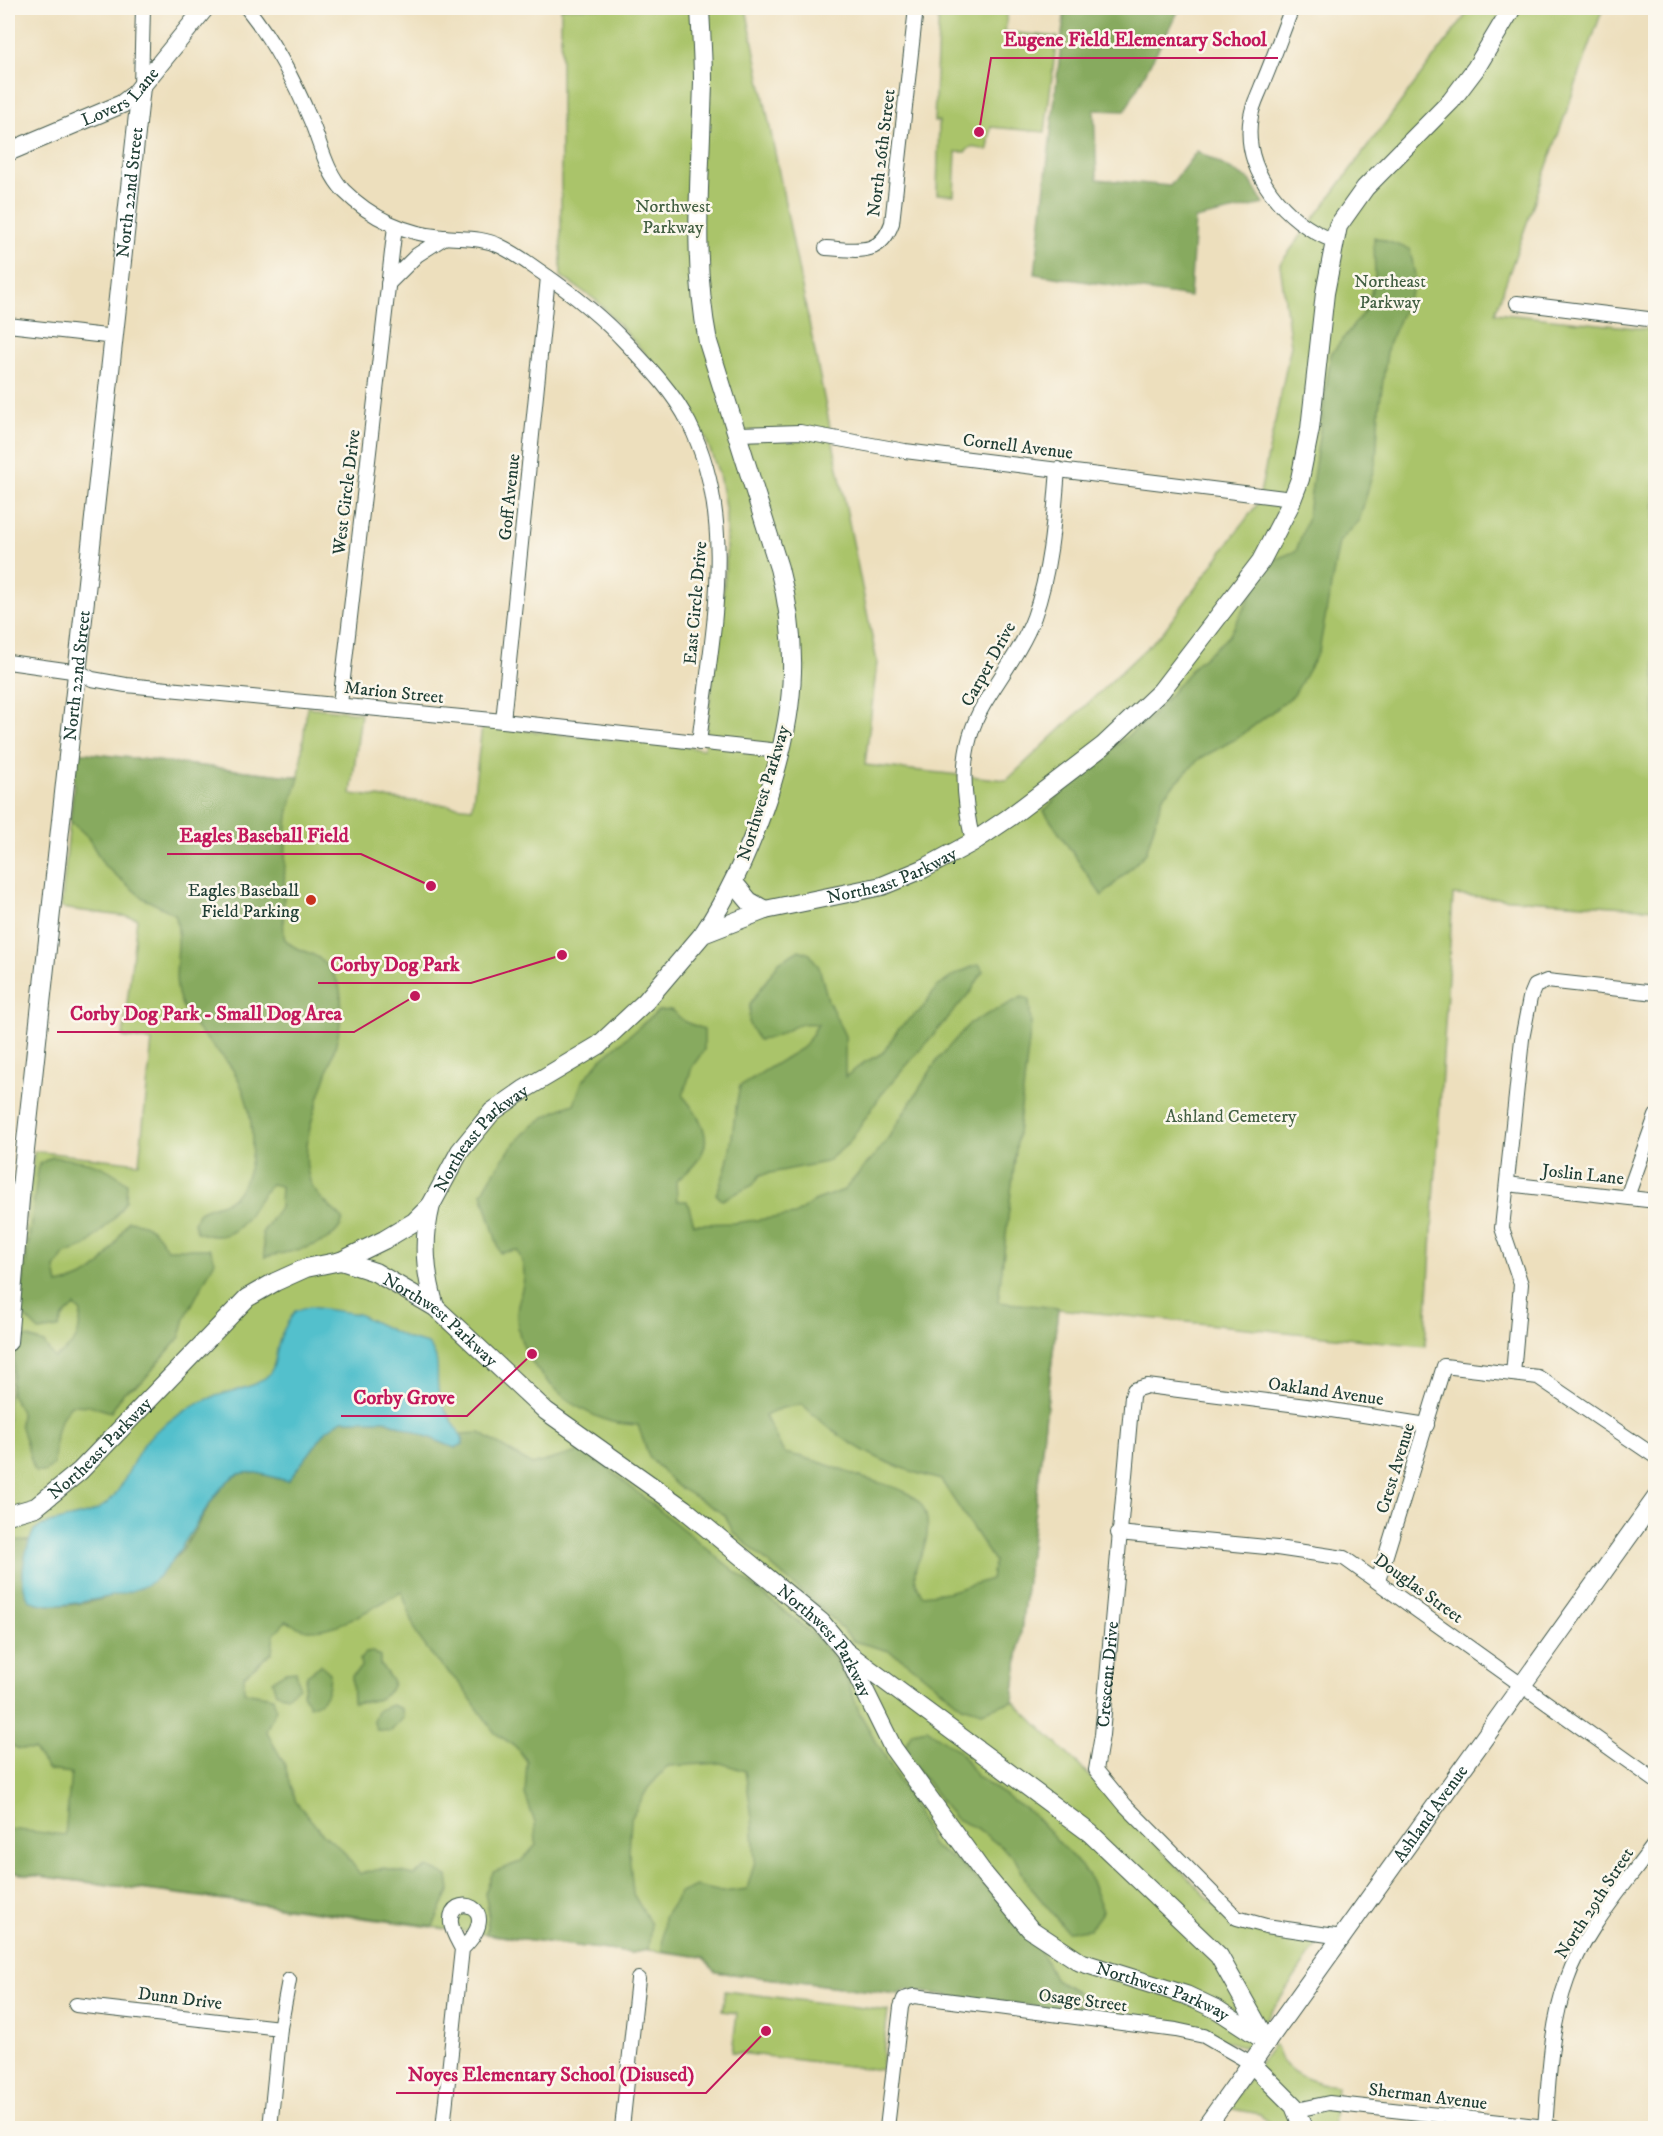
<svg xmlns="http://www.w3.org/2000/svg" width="1663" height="2136" viewBox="0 0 1663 2136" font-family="'IM FELL DW Pica',serif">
	<rect width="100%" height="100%" fill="#fbf7ec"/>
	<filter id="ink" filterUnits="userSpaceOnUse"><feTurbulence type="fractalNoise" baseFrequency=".0167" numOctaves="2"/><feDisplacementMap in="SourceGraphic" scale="12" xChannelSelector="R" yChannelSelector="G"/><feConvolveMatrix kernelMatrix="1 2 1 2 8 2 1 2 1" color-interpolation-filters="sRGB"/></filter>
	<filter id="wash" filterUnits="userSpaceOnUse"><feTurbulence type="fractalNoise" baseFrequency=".008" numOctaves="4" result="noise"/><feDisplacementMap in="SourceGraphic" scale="24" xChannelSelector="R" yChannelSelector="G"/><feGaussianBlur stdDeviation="1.35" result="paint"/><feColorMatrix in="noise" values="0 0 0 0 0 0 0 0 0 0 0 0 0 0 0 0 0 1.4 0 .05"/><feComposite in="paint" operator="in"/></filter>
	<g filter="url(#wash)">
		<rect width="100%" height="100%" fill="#eddfbd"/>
		<!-- green -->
		<g fill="#aac46a" stroke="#64804f" stroke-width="1.5">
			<path d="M561 8H746L877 662 865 765 1007 780 1163 632 1258 503 1291 345 1280 264 1471 8H1603L1495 313 1655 330V909L1453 895 1425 1346 1058 1309 1013 1701 1102 1788 1232 1923 1243 1929 1312 1938 1317 1944 1248 2047C1230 2046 1206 2030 1187 2025L906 1990 898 1994 716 1972 703 1957 648 1950 631 1953 8 1872V1401L34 1151 139 1163 152 1041 123 1037 137 918 61 908 77 752 299 777 307 707 361 713 351 794 472 808 482 726 704 749 726 566V513L719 474 705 437 680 392 597 301 561 276Z"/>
			<path d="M939 8H1008L1005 32 1057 37 1045 132 991 127 988 150 971 147 965 152H956L954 195 937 194 939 121H934Z"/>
			<path d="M725 1991 888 2011 881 2070 732 2052 737 2013 722 2011Z"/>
			<path d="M1273 2045C1279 2049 1277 2055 1282 2061 1296 2078 1316 2083 1337 2086L1333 2128H1272L1260 2114 1227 2108Z"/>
		</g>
		<!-- forest -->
		<g fill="#87aa5e" stroke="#537449" stroke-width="1.5" fill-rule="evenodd">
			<path d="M1065 8H1180L1125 111 1094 110 1097 179 1170 186 1197 151 1250 180 1264 204 1195 219 1190 297 1035 274Z"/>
			<path d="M1374 237 1410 249 1416 281 1388 345 1379 409 1376 461 1359 521 1339 542 1319 651 1294 695 1239 737 1199 759 1163 796 1146 853 1102 896 1044 811 1074 779 1150 718 1196 664 1229 636 1269 562 1296 551 1307 520 1331 354 1367 308 1375 277Z"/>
			<path d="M77 752 299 777C296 790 289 804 288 817 286 831 281 933 285 939 293 950 307 950 317 957 327 963 338 979 340 990 352 1051 287 1131 312 1186 319 1200 333 1208 343 1219 337 1247 289 1251 265 1257L262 1233 280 1207 281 1186 271 1184C247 1210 241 1249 197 1232L194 1223 198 1213C208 1205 223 1206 232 1198 261 1173 254 1113 239 1081 225 1050 191 1033 180 1000 170 973 184 942 175 914L143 898 104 865 87 836 70 821Z"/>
			<path d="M799 950 810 954 819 967 828 1000 845 1036V1077L865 1062 883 1053 899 1028 922 1009 936 988 956 974 979 964 983 971 972 990 881 1095 849 1143 826 1162 760 1175 753 1185 722 1200 716 1194C734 1157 731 1125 740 1086L805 1046 818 1024C790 1020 786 1038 758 1040L749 1024 750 1004 779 962Z"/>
			<path d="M1022 997 1029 999 1031 1024 998 1302 1058 1308 1013 1701 982 1712 962 1706 906 1661 889 1651 853 1641 835 1621 733 1532 725 1515 677 1486 649 1457 638 1425C627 1424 615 1424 606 1420 565 1406 518 1363 517 1317 517 1289 533 1281 517 1250L500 1253 482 1193C504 1153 528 1118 574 1104L582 1082 601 1059 658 1011 671 1010 685 1022 704 1029V1050L692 1067 683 1096C713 1132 715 1152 676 1181L677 1201H687L694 1224 734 1223 795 1215 814 1201 844 1190 885 1143 938 1059 970 1023ZM802 1404C842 1444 885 1466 941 1480L994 1561 991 1579 948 1592 922 1595C906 1567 921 1565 926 1540 929 1528 928 1510 918 1501 903 1487 882 1484 863 1478 835 1468 815 1459 784 1453L765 1416 782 1408Z"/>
			<path d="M52 1157C85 1161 100 1161 127 1183L126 1201 116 1216 86 1246 64 1254 55 1268 58 1285C102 1276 107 1257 128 1221 149 1222 157 1232 167 1249H210L215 1261 185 1318 180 1337 142 1382 124 1392 111 1412 91 1406 71 1405C54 1424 55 1440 54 1464L44 1472H35L20 1424 21 1412 11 1394 16 1345 27 1337 44 1343 54 1358C77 1344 79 1338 81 1312L75 1306 63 1317 58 1328 39 1331 21 1313V1299L39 1164Z"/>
			<path d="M341 1420H385L455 1448 463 1444 461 1434 480 1433 532 1465 585 1450 821 1641 844 1672 860 1714 915 1808 932 1846 961 1864 995 1896 1039 1948 1054 1978 1080 1994 1078 2003 1063 2010 906 1990 898 1994 716 1972 703 1957 662 1951 664 1917 680 1893 696 1886 722 1892 747 1889 755 1861 752 1817 745 1771 721 1763 668 1766 648 1788 631 1819 629 1852 633 1894 651 1924 648 1950 631 1953 486 1934 489 1913 485 1893 493 1872 520 1862 536 1845 535 1823 525 1794 527 1761 515 1746 495 1733 460 1684 434 1658 417 1635 402 1592C373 1606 342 1631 308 1630 301 1630 293 1624 286 1621L274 1634 272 1652 244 1676V1692L273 1697 276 1709 266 1731 284 1763 296 1802 321 1832 342 1850 360 1874 384 1868 413 1875 428 1867 448 1876 450 1890 433 1926 8 1872V1829L65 1835 71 1773 48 1770 34 1750 18 1749 8 1743V1536L14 1540 30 1541 22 1576 29 1600C74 1618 152 1588 182 1550 197 1532 216 1481 239 1474 256 1469 271 1478 288 1481L327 1430Z"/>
			<path d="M373 1652 380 1656V1664L393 1682C388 1702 370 1701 353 1703L352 1676 361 1667 360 1659 366 1653Z"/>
			<path d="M321 1665 330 1673C329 1691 327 1702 309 1706L303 1693 307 1675Z"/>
			<path d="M296 1671 299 1687 287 1696 276 1693 272 1681 285 1672Z"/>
			<path d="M392 1705 402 1709 403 1718 391 1731 377 1730 373 1720 378 1710Z"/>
			<path d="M927 1729 960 1752 977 1777 1033 1814 1088 1874 1103 1911 1090 1929 1067 1931 1028 1884 1014 1857 978 1829 954 1818 903 1750 912 1732Z"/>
		</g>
		<!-- water -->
		<path fill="#53c0cc" stroke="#397e80" stroke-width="1.5" d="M310 1307 358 1314 409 1339 428 1344C444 1363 433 1376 440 1398 445 1415 460 1427 463 1444L455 1448 386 1420H342L327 1430 288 1481C271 1478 256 1469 239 1474 213 1482 182 1560 153 1581 139 1591 109 1597 92 1600 69 1604 51 1609 29 1600 17 1580 25 1550 34 1530 56 1516 88 1520 107 1503 129 1484 132 1451 155 1432 173 1417 201 1399 223 1394 236 1390 256 1386 266 1377 277 1368 275 1351 280 1339 283 1329 289 1320 295 1311Z"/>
	</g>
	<g filter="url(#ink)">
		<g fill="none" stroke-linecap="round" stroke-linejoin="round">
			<defs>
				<g id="street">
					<path d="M247 8C275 43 294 80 311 121 321 145 326 172 344 191 371 218 406 234 443 237 463 239 482 237 500 246 515 253 528 263 541 272 573 294 600 315 626 343 650 368 674 393 689 423 739 523 711 637 699 743"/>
					<path d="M1292 8C1282 33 1273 60 1262 85 1258 96 1253 104 1251 116 1241 172 1286 222 1334 241"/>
					<path d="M141 87 143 8"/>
					<path d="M826 248C857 250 880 257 892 223L916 8"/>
					<path d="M388 284 417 255 445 237"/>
					<path d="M1517 303 1656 320"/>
					<path d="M8 325 115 337"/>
					<path d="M739 434 800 432 905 451 1292 499"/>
					<path d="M8 662 79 672 92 679 126 685 503 721 779 751"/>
					<path d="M340 704 395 226"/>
					<path d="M503 721 548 277"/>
					<path d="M973 842C962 794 958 748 984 704 1001 675 1022 649 1034 617 1051 569 1054 519 1058 469"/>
					<path d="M1507 1184 1656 1201"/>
					<path d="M1627 1197 1656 1116"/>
					<path d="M1513 1374 1521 1284 1502 1228 1522 1039 1530 998 1535 986 1547 981 1656 993"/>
					<path d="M1118 1533 1277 1548 1344 1558 1656 1781"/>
					<path d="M1378 1581 1444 1366 1538 1377 1656 1457"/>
					<path id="s1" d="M1342 1937 1266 1926 1237 1918 1125 1805 1096 1770 1102 1735 1132 1396 1134 1390 1147 1386 1306 1406 1427 1425"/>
					<path d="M76 2005 280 2028"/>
					<path d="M1297 2110 1329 2103 1555 2128"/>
					<path d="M270 2128 280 2028 289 1980"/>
					<path d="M443 2128 462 1949C458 1941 452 1932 451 1923 448 1890 507 1906 462 1949"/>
					<path d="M622 2128 638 1979"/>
					<path d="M887 2128 901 2007 904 1999 914 1996 1176 2030 1204 2036 1251 2063"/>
					<path d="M1545 2128C1549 2080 1550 2026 1567 1980 1584 1930 1625 1885 1656 1842"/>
				</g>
				<g id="secondary">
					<path d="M700 8C701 32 703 57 703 81 701 170 691 253 708 342L779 568C788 602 793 636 792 672 790 755 748 866 703 934"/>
					<path id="s2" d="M8 152 122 104 135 94 205 8"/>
					<path d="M734 883 749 901 765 910"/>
					<path d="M431 1205C422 1241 425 1272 435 1307"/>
					<path id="s3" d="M341 1261 375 1272 435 1307 546 1411 684 1509 821 1622 845 1651 893 1748 984 1874 1030 1929 1080 1962 1186 1995 1218 2010 1267 2042"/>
					<path id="s4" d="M8 1342 21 1187 141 87"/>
					<path id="s5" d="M8 1515 36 1507 80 1471 247 1298 275 1282 306 1268 341 1261 384 1240 414 1222 431 1205 460 1151 492 1112 525 1089 599 1045 646 1001 703 934 765 910 882 886 923 869 973 842 1010 817 1103 746 1161 691 1261 561 1290 505 1300 479 1310 429 1325 293 1338 226 1365 188 1451 101 1476 68 1512 8"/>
					<path d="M846 1652 1090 1833 1219 1956 1266 2040"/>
					<path d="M1251 2063 1294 2106 1303 2128"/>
					<path id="s6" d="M1205 2128 1656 1498"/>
				</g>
			</defs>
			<!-- street casing -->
			<use href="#street" stroke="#3e5549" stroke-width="16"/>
			<!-- secondary casing -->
			<use href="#secondary" stroke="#3e5549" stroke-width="20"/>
			<!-- street -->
			<use href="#street" stroke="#fff" stroke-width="14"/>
			<!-- secondary -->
			<use href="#secondary" stroke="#fff" stroke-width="18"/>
		</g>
	</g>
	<!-- markers -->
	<circle fill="#c8321e" stroke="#fbf7ec" stroke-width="2" cx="311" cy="900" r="6"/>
	<g text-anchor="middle" stroke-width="5" stroke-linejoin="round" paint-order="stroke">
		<!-- street labels -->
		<g font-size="18" fill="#1f3d34" stroke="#fbf7ec">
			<text dy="6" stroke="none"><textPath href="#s2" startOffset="126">Lovers Lane</textPath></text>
			<text transform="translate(881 153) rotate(-83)" y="6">North 26th Street</text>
			<text dy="6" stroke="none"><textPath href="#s4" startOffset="1156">North 22nd Street</textPath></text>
			<text transform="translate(1018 446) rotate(7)" y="6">Cornell Avenue</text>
			<text transform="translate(346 492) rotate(-83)" y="6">West Circle Drive</text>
			<text transform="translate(509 497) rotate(-84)" y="6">Goff Avenue</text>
			<text transform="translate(695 603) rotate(-85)" y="6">East Circle Drive</text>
			<text transform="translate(988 664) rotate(-61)" y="6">Carper Drive</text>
			<text dy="6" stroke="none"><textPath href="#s4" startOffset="670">North 22nd Street</textPath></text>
			<text transform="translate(394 692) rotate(6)" y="6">Marion Street</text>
			<text transform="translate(763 793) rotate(-73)" y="6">Northwest Parkway</text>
			<text dy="6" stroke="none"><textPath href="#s5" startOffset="1124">Northeast Parkway</textPath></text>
			<text dy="6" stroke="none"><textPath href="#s5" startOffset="620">Northeast Parkway</textPath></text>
			<text transform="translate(1583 1174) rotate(6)" y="6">Joslin Lane</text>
			<text dy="6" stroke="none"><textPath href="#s3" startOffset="117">Northwest Parkway</textPath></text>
			<text transform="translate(1326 1391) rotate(8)" y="6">Oakland Avenue</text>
			<text dy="6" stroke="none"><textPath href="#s5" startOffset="116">Northeast Parkway</textPath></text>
			<text transform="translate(1395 1468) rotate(-73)" y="6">Crest Avenue</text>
			<text transform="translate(1419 1588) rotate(36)" y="6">Douglas Street</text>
			<text dy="6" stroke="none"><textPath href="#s3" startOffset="621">Northwest Parkway</textPath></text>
			<text dy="6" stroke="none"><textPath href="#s1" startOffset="408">Crescent Drive</textPath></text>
			<text dy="6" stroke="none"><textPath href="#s6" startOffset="387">Ashland Avenue</textPath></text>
			<text transform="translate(1594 1903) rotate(-57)" y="6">North 29th Street</text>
			<text dy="6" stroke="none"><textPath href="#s3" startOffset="1125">Northwest Parkway</textPath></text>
			<text transform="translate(180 1998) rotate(7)" y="6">Dunn Drive</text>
			<text transform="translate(1083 2000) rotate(7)" y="6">Osage Street</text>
			<text transform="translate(1428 2096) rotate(7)" y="6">Sherman Avenue</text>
		</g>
		<!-- park labels -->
		<g font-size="18" fill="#425f42" stroke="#fbf7ec">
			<text x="673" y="212">Northwest<tspan x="673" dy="21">Parkway</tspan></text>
			<text x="1390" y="287">Northeast<tspan x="1390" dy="21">Parkway</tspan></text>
			<text x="1231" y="1122">Ashland Cemetery</text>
		</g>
		<!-- poi labels -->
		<g font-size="18" fill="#1f3d34" stroke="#fbf7ec" text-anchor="end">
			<text x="299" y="896">Eagles Baseball<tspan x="299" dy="21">Field Parking</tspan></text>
		</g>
	</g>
	<!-- callouts -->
	<path fill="none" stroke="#c2185b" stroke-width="2" d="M979 132L991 58H1278M431 886L361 854H167M562 955L471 983H318M415 996L354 1032H57M532 1354L467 1416H341M766 2031L706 2093H396"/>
	<g fill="#c2185b" stroke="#fbf7ec" stroke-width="2">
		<circle cx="979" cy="132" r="6"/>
		<circle cx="431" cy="886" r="6"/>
		<circle cx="562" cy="955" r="6"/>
		<circle cx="415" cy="996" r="6"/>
		<circle cx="532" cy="1354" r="6"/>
		<circle cx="766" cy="2031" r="6"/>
	</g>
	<g font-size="20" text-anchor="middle" font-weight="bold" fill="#c2185b" stroke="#fbf7ec" stroke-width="5" stroke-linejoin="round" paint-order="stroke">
		<text x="1135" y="46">Eugene Field Elementary School</text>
		<text x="264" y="842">Eagles Baseball Field</text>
		<text x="395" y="971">Corby Dog Park</text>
		<text x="206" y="1020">Corby Dog Park - Small Dog Area</text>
		<text x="404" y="1404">Corby Grove</text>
		<text x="551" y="2081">Noyes Elementary School (Disused)</text>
	</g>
	<!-- margin -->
	<rect width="1663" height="2136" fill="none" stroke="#fbf7ec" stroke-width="30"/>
</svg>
